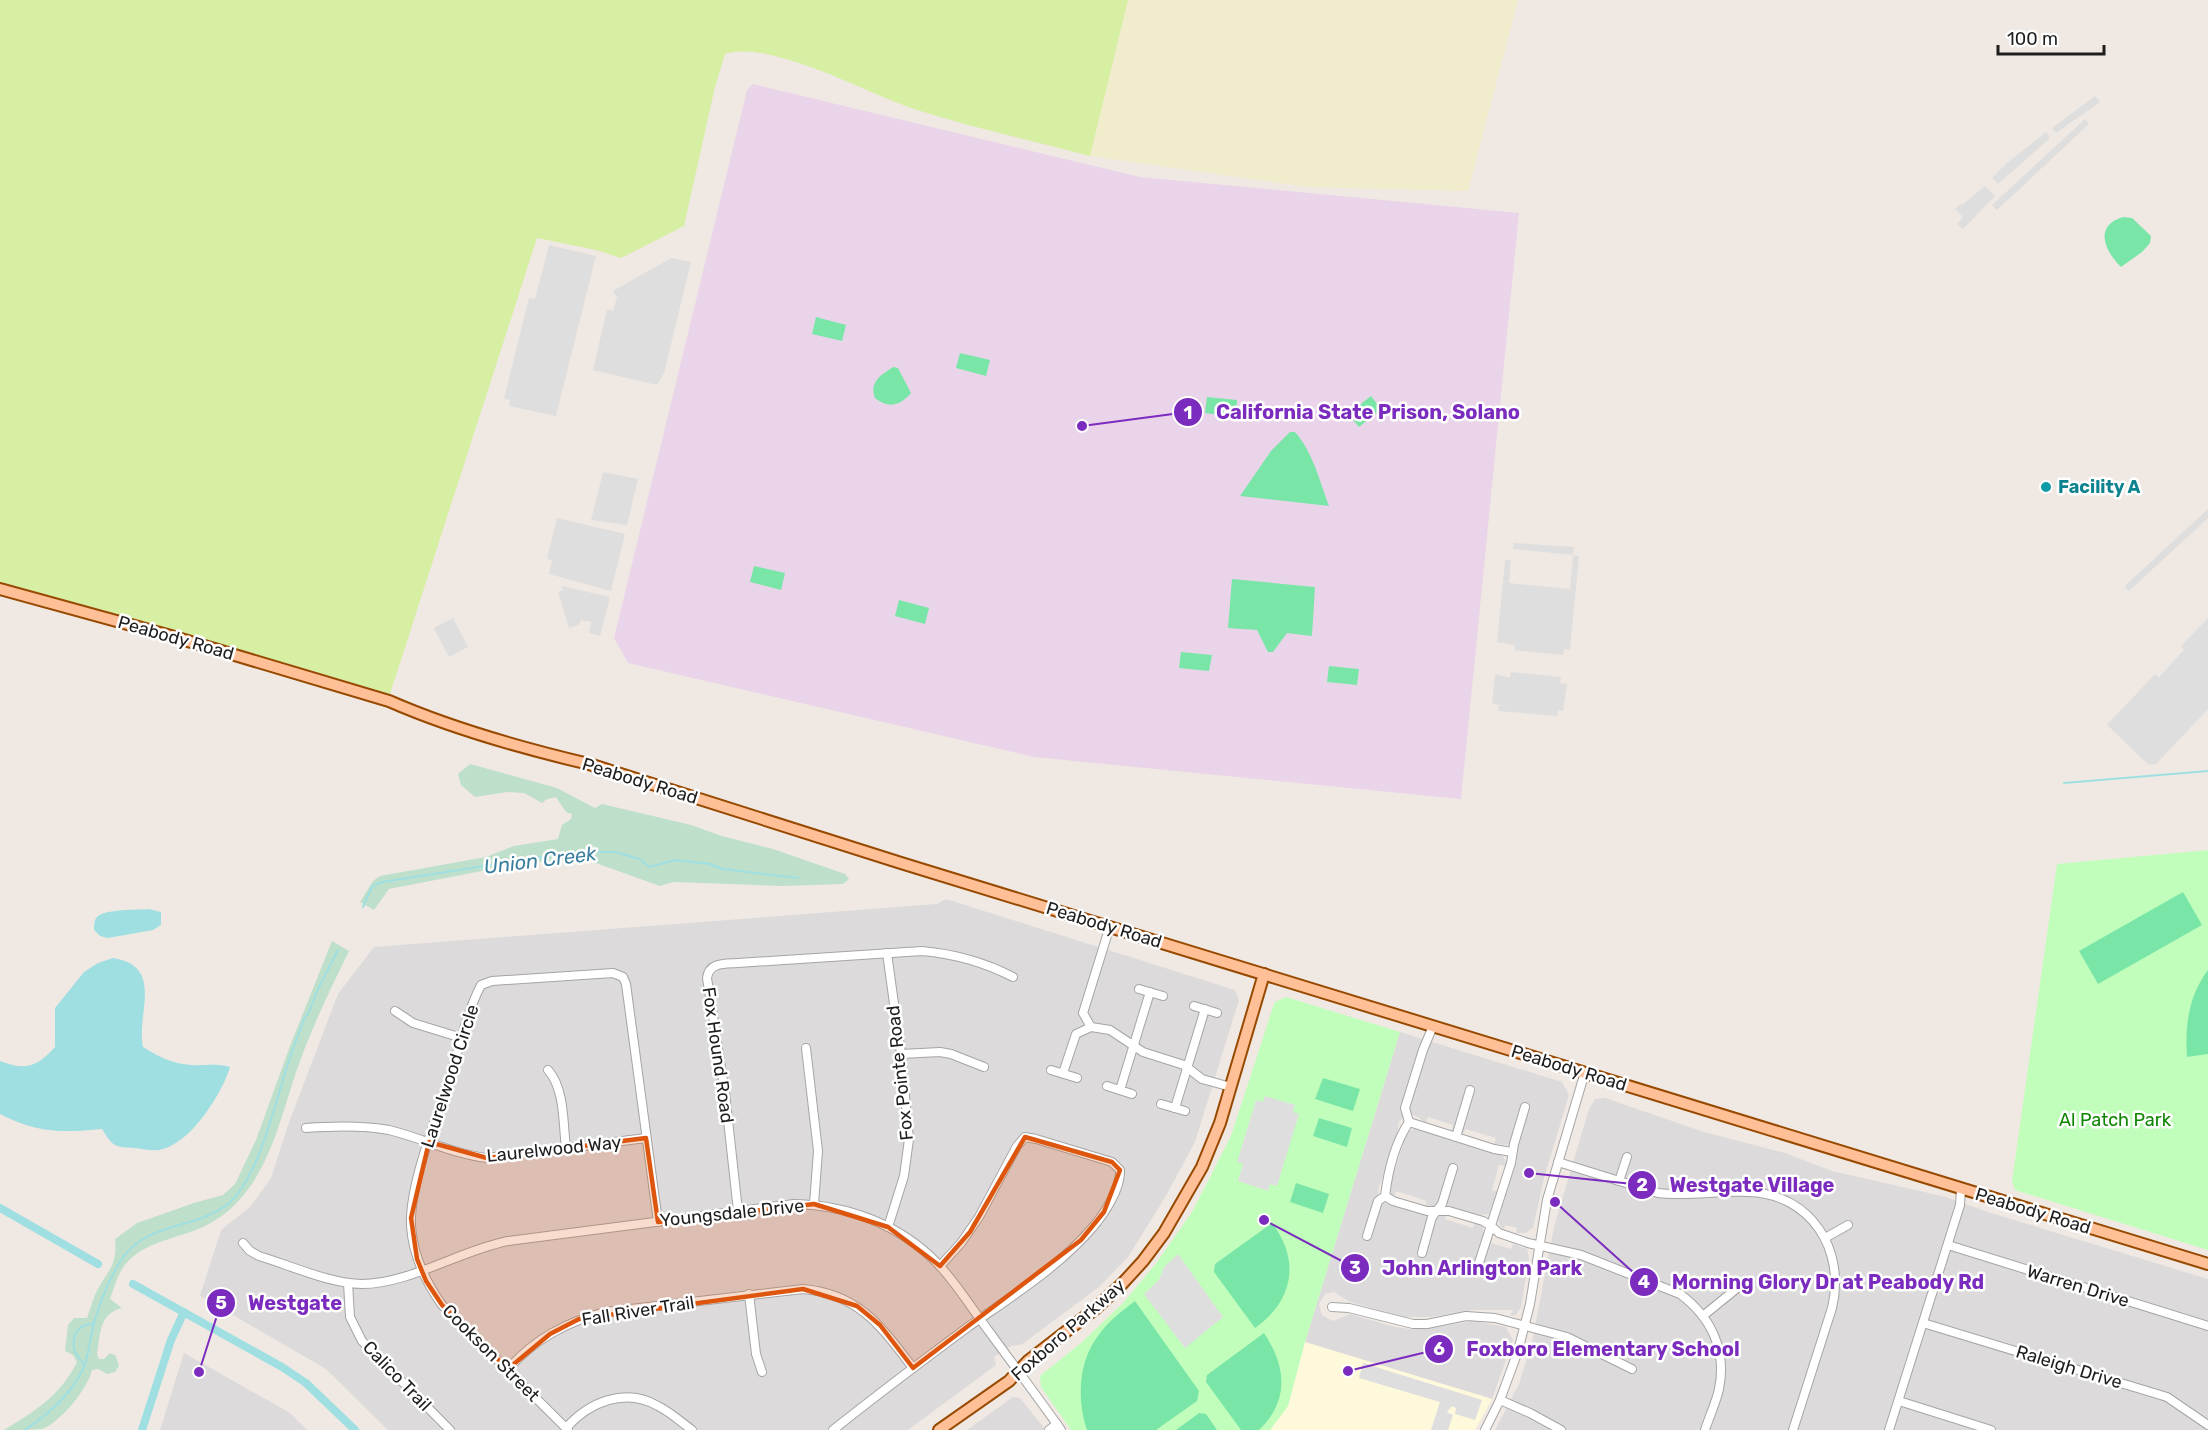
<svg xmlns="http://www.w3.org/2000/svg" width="2208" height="1430" viewBox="0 0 2208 1430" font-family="Rubik,sans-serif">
	<rect width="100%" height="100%" fill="#f0e9e3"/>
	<!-- residential -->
	<g fill="#dcdadb">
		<path d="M946 899 1235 990 1239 1000 1195 1142 1167 1194 1128 1257 1099 1287 1021 1345 1011 1346 994 1357 996 1365 908 1430H388L326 1369 200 1296 221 1230 250 1207 271 1178 288 1125 338 994 374 947 937 904Z"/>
		<path d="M1400 1032 1562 1082 1569 1095 1544 1178 1533 1228 1525 1233H1516L1517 1228 1505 1225 1504 1229 1500 1226 1498 1220 1517 1160 1516 1150 1512 1145 1494 1144 1496 1138 1465 1129 1464 1133 1452 1130 1453 1125 1428 1117 1426 1123 1418 1117 1410 1114 1399 1121 1397 1136 1378 1190 1380 1198 1385 1203 1425 1215 1446 1214 1445 1219 1473 1228 1475 1223 1482 1226 1484 1233 1493 1238 1491 1243 1511 1249 1513 1244 1527 1249 1529 1259 1521 1307 1516 1315 1510 1316 1513 1310H1472L1430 1317H1403L1350 1302 1334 1292 1325 1294 1319 1304 1322 1315 1333 1321 1350 1314 1395 1327 1410 1329 1438 1327 1473 1321 1506 1327 1513 1340 1492 1399 1305 1342Z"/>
		<path d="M1605 1098 1704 1132 1785 1153 1832 1171 1946 1197 1988 1212 2208 1279V1430H1495L1519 1384 1524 1368 1532 1342 1554 1227 1589 1109 1595 1099Z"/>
		<path d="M1418 1129 1500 1154 1504 1158 1506 1166 1499 1165 1492 1190 1498 1192 1489 1214 1480 1215 1445 1205 1425 1207 1427 1201 1396 1191 1394 1197 1391 1194 1390 1186 1406 1135 1411 1130Z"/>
		<path d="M184 1353 290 1413 307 1430H160Z"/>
		<path d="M1013 1397 1020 1398 1046 1430H967Z"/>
	</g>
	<!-- industrial -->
	<path fill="#ead4e9" d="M753 84 1140 177 1519 213 1461 799 1034 757 628 663 614 638 747 90Z"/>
	<!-- education -->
	<path fill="#fff9dc" d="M1305 1342 1492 1399 1475 1430H1270L1288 1406Z"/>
	<!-- farmland -->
	<path fill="#f0eccc" d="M1128 0H1518L1468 191 1307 187 1090 156Z"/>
	<!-- grass -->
	<path fill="#d6efa3" d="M0 0H1128L1090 156C1033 141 974 128 917 110 870 95 771 39 725 54L715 87 684 226 621 258 596 250 537 238 390 694 150 623 0 582Z"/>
	<!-- wetland -->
	<g fill="#bedfca">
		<path d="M470 764 557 788 595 808 602 804 691 825 722 836 773 849 845 874 849 879 843 884 781 886 673 882 660 886 590 861H549L523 863 389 889 374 910 360 902 373 881 380 876 486 857 514 846 558 839 562 825 571 819 572 814 566 812 556 797 547 799 542 803 524 793 507 792 475 797 461 785 458 774Z"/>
		<path d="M332 941 349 951C331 988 313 1025 299 1064 283 1108 273 1162 241 1198 235 1205 226 1214 217 1219 189 1239 146 1237 124 1266 117 1276 114 1288 110 1299L122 1308C98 1314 101 1334 97 1354L99 1359H104L110 1353 116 1356 119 1366 115 1372 107 1374 98 1369 92 1370C88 1388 61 1422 42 1429 32 1430 15 1430 4 1430 35 1411 60 1396 77 1362L73 1355 65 1351 68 1325 74 1318H87C90 1310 92 1302 95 1295 106 1271 118 1268 115 1239L137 1223 194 1203 223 1195 235 1184 256 1140 290 1046Z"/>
	</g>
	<!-- park -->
	<g fill="#c2febb">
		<path d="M2208 850V1250L2015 1190 2012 1181 2057 864Z"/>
		<path d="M1286 997 1400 1032 1305 1342 1288 1406 1270 1430H1071L1041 1387 1040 1376 1081 1343 1124 1302 1157 1262 1192 1212 1231 1136 1274 1004 1275 1002Z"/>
	</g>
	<!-- pitch -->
	<g fill="#79e6a8">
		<path d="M2123 217 2132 218 2151 236 2150 243 2142 252 2121 267C2105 251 2093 226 2123 217Z"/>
		<path d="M816 317 846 325 842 341 812 334Z"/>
		<path d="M960 353 990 360 986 376 956 368Z"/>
		<path d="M893 367 898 368 911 393C900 406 888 409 875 398 869 382 881 375 893 367Z"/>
		<path d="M1371 396 1381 409 1359 427 1348 414Z"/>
		<path d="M1207 397 1237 400 1236 417 1205 413Z"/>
		<path d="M1290 432H1295C1313 452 1320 482 1329 506L1240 496 1271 451Z"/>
		<path d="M754 566 785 573 781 590 750 582Z"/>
		<path d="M1232 579 1315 587 1312 636 1287 633 1273 652H1268L1257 630 1228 628Z"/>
		<path d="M899 600 929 608 925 624 895 616Z"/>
		<path d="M1181 652 1212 655 1209 671 1179 668Z"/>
		<path d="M1329 666 1359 669 1357 685 1327 682Z"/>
		<path d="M2183 892 2202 925 2098 984 2079 951Z"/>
		<path d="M2208 970V1054L2187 1057C2185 1025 2188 997 2208 970Z"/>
		<path d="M1323 1078 1360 1089 1353 1111 1315 1099Z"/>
		<path d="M1319 1118 1352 1128 1347 1147 1313 1136Z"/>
		<path d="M1296 1183 1329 1194 1323 1213 1290 1202Z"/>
		<path d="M1272 1223C1301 1261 1293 1301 1255 1328L1214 1272 1215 1264Z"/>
		<path d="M1135 1301 1199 1391 1197 1401 1156 1430H1087C1077 1400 1078 1362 1098 1336 1107 1322 1122 1311 1135 1301Z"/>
		<path d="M1264 1333C1286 1366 1290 1400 1259 1430H1241L1206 1382 1207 1375Z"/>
		<path d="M1199 1413 1206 1414 1217 1430H1176Z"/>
	</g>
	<!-- parking -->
	<g fill="#dedede">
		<path d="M2095 96 2100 102 2056 133 2052 128Z"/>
		<path d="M2085 119 2089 124 1997 210 1992 205Z"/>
		<path d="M2046 132 2050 138 1998 184 1992 178 2007 163Z"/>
		<path d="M1985 186 1995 196 1963 229 1957 224 1963 217 1955 209 1960 204 1962 205Z"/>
		<path d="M549 245 596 256 556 416 509 406 510 400 504 399 529 298 535 299Z"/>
		<path d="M671 258 691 262 664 373 657 385 593 370 607 309 613 311 617 297 613 291Z"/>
		<path d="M603 472 638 479 627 525 591 520Z"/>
		<path d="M2208 509V518L2129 591 2125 587 2127 584Z"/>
		<path d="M557 518 625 534 611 591 549 574 552 560 547 559Z"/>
		<path d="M1514 543 1574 547 1573 555 1579 556 1570 650 1564 649 1563 655 1515 650V645L1497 642 1505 560H1511L1509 583 1570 589 1573 555 1513 549Z"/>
		<path d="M562 586 610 597 600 636 589 633 591 622 581 620 579 625 569 628 558 592 563 590Z"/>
		<path d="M453 618 468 647 449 657 434 628Z"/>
		<path d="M2208 618V709L2156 764 2149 765 2107 725 2155 674 2159 677 2184 650 2181 646Z"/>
		<path d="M1511 672 1561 677 1560 683 1567 684 1563 711 1558 710 1557 716 1498 711 1499 705 1492 704 1495 674 1510 678Z"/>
		<path d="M1265 1096 1295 1105 1293 1112 1299 1114 1277 1186 1270 1184 1268 1191 1238 1181 1243 1164 1237 1162 1256 1100 1263 1102Z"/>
		<path d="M1178 1254 1223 1317 1185 1348 1144 1294 1159 1280 1164 1267Z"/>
		<path d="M1363 1363 1482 1400 1475 1420 1455 1414 1456 1408 1452 1406 1447 1412 1453 1415 1448 1430H1431L1440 1402 1359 1378Z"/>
	</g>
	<!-- water -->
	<g fill="#9fdfe2">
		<path d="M149 909 161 912V925L153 930 108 938 100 936 94 930C94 925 94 919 98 916 108 909 137 910 149 909Z"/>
		<path d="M113 958C165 966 136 1014 143 1047 159 1057 173 1064 192 1065 207 1066 214 1063 230 1067 222 1094 190 1145 159 1150 151 1151 143 1149 135 1148 115 1147 113 1147 102 1129 62 1133 37 1133 0 1114V1061C26 1071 37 1067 55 1047V1008L84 972 98 963Z"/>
	</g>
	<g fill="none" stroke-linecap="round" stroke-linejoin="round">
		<!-- stream -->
		<g stroke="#9fdfe2" stroke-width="2">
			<path d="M2064 783 2208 771"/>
			<path d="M363 907 372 887 382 882 573 852H615L640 859 649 867 676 860 710 864 722 869 798 878"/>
			<path d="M83 1364C81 1359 76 1356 75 1352 70 1335 78 1325 94 1323"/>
			<path d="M25 1430C49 1414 72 1394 84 1367 89 1354 90 1337 94 1323 101 1299 110 1276 124 1256 149 1222 198 1229 229 1203 258 1178 274 1108 286 1070 291 1053 298 1036 304 1019L309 1012 318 989 338 950"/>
		</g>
		<!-- canal -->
		<g stroke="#9fdfe2" stroke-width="8">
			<path d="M0 1208 98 1264"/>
			<path d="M133 1284 282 1367 306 1383 355 1430"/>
			<path d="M142 1430 171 1340 184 1312"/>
		</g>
		<defs>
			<g id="minor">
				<path d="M887 953 901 1054 909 1139 904 1176 888 1227"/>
				<path d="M1139 989 1163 996"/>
				<path d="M1194 1006 1217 1013"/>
				<path d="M395 1011 413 1023 462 1038"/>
				<path d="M1091 1027 1110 1030 1143 1052 1184 1065 1202 1079 1231 1087"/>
				<path d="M806 1048 818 1151 814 1204"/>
				<path d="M901 1054 940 1052 951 1054 984 1067"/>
				<path d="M548 1070C565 1089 563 1124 566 1149"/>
				<path d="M1051 1070 1077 1078"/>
				<path d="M1063 1073 1076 1034 1091 1027 1083 1013 1110 926"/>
				<path d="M1107 1086 1132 1094"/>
				<path d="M1120 1090 1150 992"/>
				<path d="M1161 1104 1185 1111"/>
				<path d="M1175 1108 1205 1009"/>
				<path d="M1409 1122 1494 1149 1512 1152"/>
				<path d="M1409 1122 1405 1108 1423 1050 1433 1026"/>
				<path d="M306 1128C333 1126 362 1125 389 1130 422 1138 453 1154 487 1158L646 1138"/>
				<path d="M1456 1137 1470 1090"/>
				<path d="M1558 1162 1658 1193C1688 1197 1719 1190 1749 1192 1811 1194 1846 1250 1832 1308L1793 1430"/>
				<path d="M1619 1181 1627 1157"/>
				<path d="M1385 1196 1393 1201 1427 1211H1449L1483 1221 1491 1226 1499 1233 1528 1243 1581 1255 1680 1294C1711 1317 1727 1350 1719 1389 1716 1403 1709 1417 1705 1430"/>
				<path d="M738 1211 725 1093 707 978C709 962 725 964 738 963L922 951C955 954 984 962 1013 977"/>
				<path d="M1367 1236 1378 1201 1385 1196C1388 1172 1395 1143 1409 1122"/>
				<path d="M1825 1238 1848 1225"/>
				<path d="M243 1243 250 1251 259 1256C289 1265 331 1284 362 1284 409 1284 461 1250 508 1241L794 1204C848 1205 901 1225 938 1264 957 1284 972 1309 988 1330 1012 1363 1037 1396 1061 1430"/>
				<path d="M1948 1245 2208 1326"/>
				<path d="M1422 1253 1432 1217 1442 1204 1453 1168"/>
				<path d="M1477 1269 1511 1163 1514 1144 1525 1107"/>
				<path d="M348 1283 350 1317 362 1341 450 1430"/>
				<path d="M749 1294 756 1354 762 1372"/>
				<path d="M1332 1307 1349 1308 1413 1324H1427L1466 1316 1495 1318 1567 1337 1632 1369"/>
				<path d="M1704 1315 1746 1281"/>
				<path d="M1923 1323 2167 1397 2208 1425"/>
				<path d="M508 1369C535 1339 566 1322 605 1312L803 1289C859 1294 881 1326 913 1368"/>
				<path d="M1500 1400 1530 1413 1561 1430"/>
				<path d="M1899 1401 1991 1430"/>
				<path d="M566 1428C589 1402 625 1387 658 1406 670 1412 681 1422 692 1430"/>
				<path d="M568 1430 442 1305C425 1281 413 1256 411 1226 409 1186 436 1119 449 1080 459 1049 466 1014 481 985L492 981 613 973 623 977 626 984 658 1222"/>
				<path d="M833 1430C877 1395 922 1361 968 1327 1011 1297 1059 1267 1093 1227 1105 1213 1121 1188 1120 1170L1112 1162 1036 1139 1025 1137 1017 1146 979 1217 961 1243 940 1266"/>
				<path d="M1049 1430 1057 1424"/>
				<path d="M1485 1430 1500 1400 1518 1351 1530 1304 1547 1200 1585 1072"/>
				<path d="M1889 1430 1960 1205 1961 1189"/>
			</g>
			<g id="major">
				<path d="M0 589 171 636 389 701C453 729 521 748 589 764L901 863 2208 1264"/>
				<path d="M939 1430 1009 1381 1028 1361 1095 1309 1122 1284 1143 1261 1164 1233 1202 1167 1220 1123 1264 974"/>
			</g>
		</defs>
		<!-- minor casing -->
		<use href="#minor" stroke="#a5a5a5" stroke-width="10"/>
		<!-- major casing -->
		<use href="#major" stroke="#974900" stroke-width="14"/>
		<!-- minor -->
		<use href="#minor" stroke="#fff" stroke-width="8"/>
		<!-- major -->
		<use href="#major" stroke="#ffc098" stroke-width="10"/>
	</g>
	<!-- marked area -->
	<path fill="#de560d" fill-opacity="0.2" stroke="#de560d" stroke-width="4.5" stroke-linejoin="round" d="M1025 1137 1112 1162 1120 1170 1104 1212 1081 1240 913 1368 880 1325 857 1306 803 1289 579 1319 550 1334 508 1369 442 1305 426 1281 417 1259 411 1218 429 1142 487 1158 646 1138 658 1222 814 1204 888 1227 940 1266 970 1232Z"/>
	<!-- markers -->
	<circle fill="#0f9aa8" stroke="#fff" stroke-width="2" cx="2046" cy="487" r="6"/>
	<g text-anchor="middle" stroke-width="5" stroke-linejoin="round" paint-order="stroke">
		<!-- culture labels -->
		<g font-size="18" font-weight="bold" fill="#0d838f" stroke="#fff" text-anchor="start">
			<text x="2058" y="493">Facility A</text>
		</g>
		<!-- street labels -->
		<g font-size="18" fill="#1e1e1e" stroke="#fff">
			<text transform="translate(176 638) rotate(16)" y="6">Peabody Road</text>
			<text transform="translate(640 781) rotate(17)" y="6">Peabody Road</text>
			<text transform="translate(1104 925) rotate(17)" y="6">Peabody Road</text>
			<text transform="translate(718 1055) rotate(82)" y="6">Fox Hound Road</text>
			<text transform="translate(1569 1068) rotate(17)" y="6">Peabody Road</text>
			<text transform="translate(900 1073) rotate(-96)" y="6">Fox Pointe Road</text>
			<text transform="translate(450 1076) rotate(-72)" y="6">Laurelwood Circle</text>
			<text transform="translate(554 1149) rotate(-6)" y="6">Laurelwood Way</text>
			<text transform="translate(2033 1211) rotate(17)" y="6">Peabody Road</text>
			<text transform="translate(732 1213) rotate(-6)" y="6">Youngsdale Drive</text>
			<text transform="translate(2078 1286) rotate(17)" y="6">Warren Drive</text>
			<text transform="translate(638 1311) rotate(-9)" y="6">Fall River Trail</text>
			<text transform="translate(1068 1330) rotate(-41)" y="6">Foxboro Parkway</text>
			<text transform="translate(491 1353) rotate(45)" y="6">Cookson Street</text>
			<text transform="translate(2069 1367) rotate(17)" y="6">Raleigh Drive</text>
			<text transform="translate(397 1376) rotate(46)" y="6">Calico Trail</text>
		</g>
		<!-- park labels -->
		<g font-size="18" fill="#0f8601" stroke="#fff">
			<text x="2115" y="1126">Al Patch Park</text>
		</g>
		<!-- water labels -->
		<g font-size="20" font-style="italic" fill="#3a7e9d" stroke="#fff">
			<text transform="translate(540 860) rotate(-7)" y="7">Union Creek</text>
		</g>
	</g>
	<!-- callouts -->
	<path fill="none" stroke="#7b2cbf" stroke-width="2" d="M1082 426L1188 412M1529 1173L1642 1185M1264 1220L1355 1268M1555 1202L1644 1282M199 1372L221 1303M1348 1371L1439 1349"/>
	<g fill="#7b2cbf" stroke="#fff" stroke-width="2">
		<circle cx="1082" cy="426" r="6"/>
		<circle cx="1529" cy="1173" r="6"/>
		<circle cx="1264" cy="1220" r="6"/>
		<circle cx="1555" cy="1202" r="6"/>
		<circle cx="199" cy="1372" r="6"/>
		<circle cx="1348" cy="1371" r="6"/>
		<circle cx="1188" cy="412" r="15"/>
		<circle cx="1642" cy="1185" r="15"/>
		<circle cx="1355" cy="1268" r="15"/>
		<circle cx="1644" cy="1282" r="15"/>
		<circle cx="221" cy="1303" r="15"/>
		<circle cx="1439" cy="1349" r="15"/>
	</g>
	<g font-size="18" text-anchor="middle" font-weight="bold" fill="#fff">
		<text x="1188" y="419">1</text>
		<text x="1642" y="1191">2</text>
		<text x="1355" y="1274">3</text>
		<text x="1644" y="1288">4</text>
		<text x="221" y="1309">5</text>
		<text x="1439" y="1355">6</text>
	</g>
	<g font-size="20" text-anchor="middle" font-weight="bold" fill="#7b2cbf" stroke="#fff" stroke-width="5" stroke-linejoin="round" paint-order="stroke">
		<text x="1368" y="419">California State Prison, Solano</text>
		<text x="1752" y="1192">Westgate Village</text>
		<text x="1482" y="1275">John Arlington Park</text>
		<text x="1828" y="1289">Morning Glory Dr at Peabody Rd</text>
		<text x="295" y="1310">Westgate</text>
		<text x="1603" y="1356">Foxboro Elementary School</text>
	</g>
	<!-- scale -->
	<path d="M1998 45v9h106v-9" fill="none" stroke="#1e1e1e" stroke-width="3"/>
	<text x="2007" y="45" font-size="18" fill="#1e1e1e" stroke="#ffffff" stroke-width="4.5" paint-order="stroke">100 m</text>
</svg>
